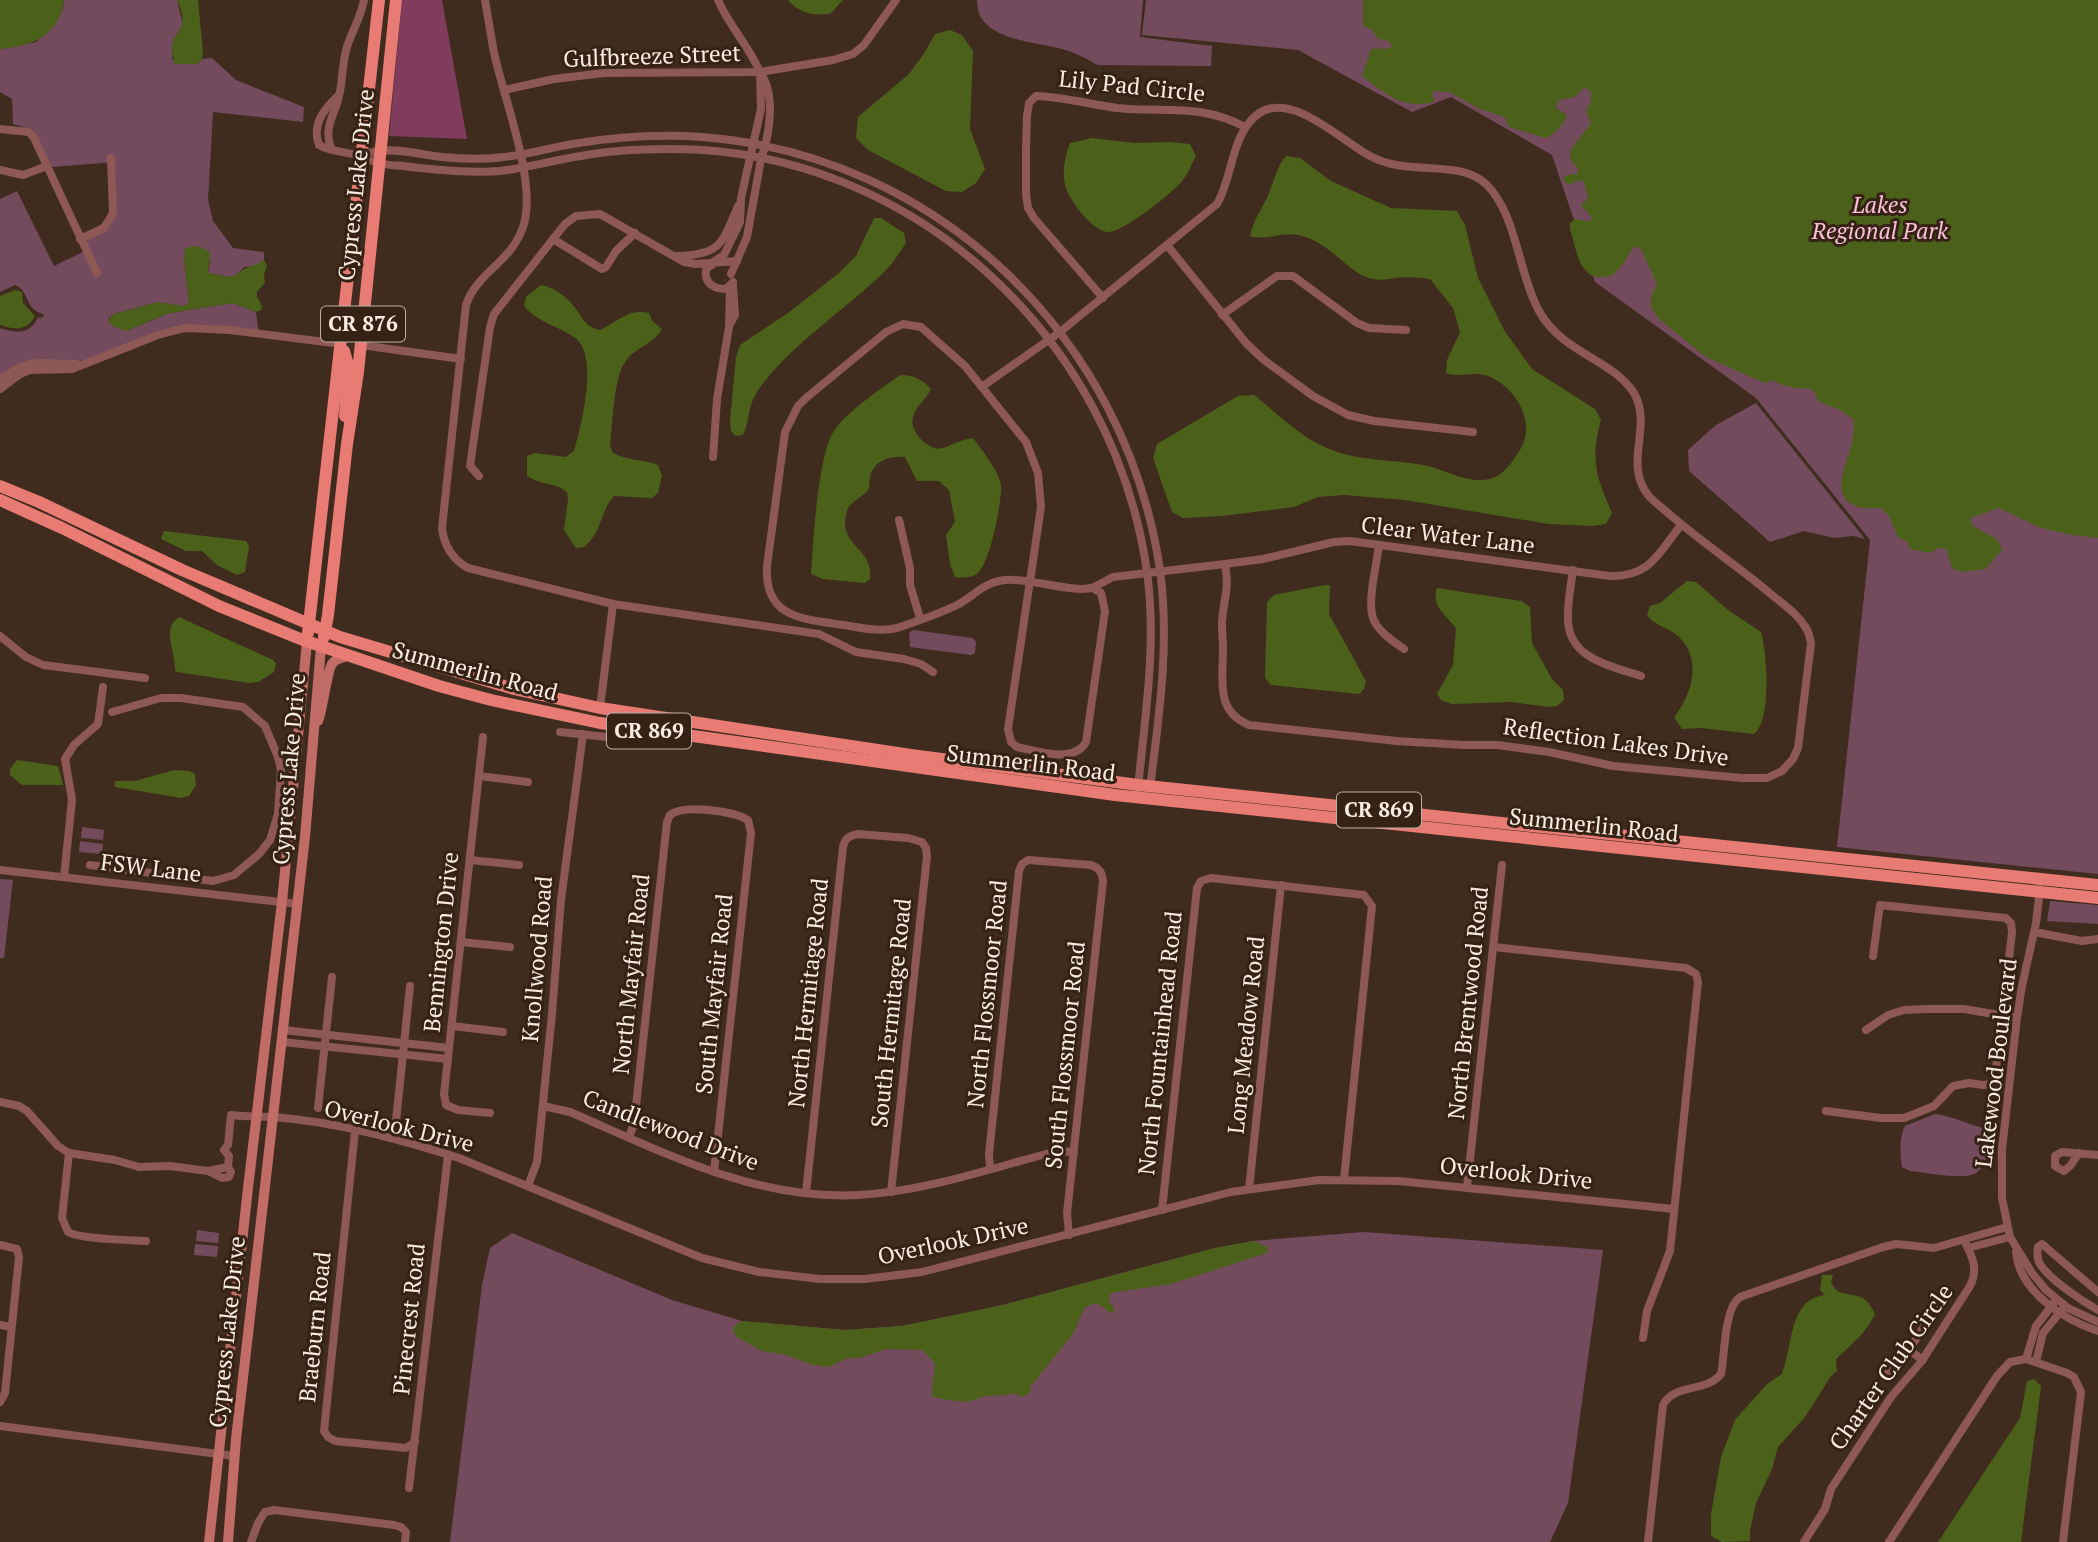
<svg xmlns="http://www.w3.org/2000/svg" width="2098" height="1542" viewBox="0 0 2098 1542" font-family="'PT Serif',serif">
	<rect width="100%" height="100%" fill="#3f2c1e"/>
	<!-- green -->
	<g fill="#744b5d">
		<path d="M64 0H177L183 25 174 39 172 60 197 64 202 59 212 58 236 80 304 107 303 122 213 112 208 200 213 221 233 248 264 252V261L256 266 244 267 236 275 230 277 208 273 210 261 184 259 189 300 188 304 183 306 158 302 114 314 109 318V322L126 331 167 314 183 311 233 303 256 312 259 334 185 325 79 364 0 379V328C12 332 25 335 34 324 40 316 35 319 44 317L43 314C25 310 30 291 15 285L0 292V199L17 191 54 266 89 249 84 236 116 214 115 162 52 167 33 130 13 124 12 99 0 92V49L36 42 63 8Z"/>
		<path d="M977 0H1143L1140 37 1212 46 1211 66 1098 65C1085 58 1072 51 1058 48 1030 41 976 39 977 0Z"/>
		<path d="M1146 0H2098V874L1837 847 1870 540 1756 398 1595 282 1552 155 1451 97 1412 112 1298 50 1142 35Z"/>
		<path d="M1756 403 1865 539 1853 536 1834 538 1804 531 1770 542 1689 471 1688 450 1716 425Z"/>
		<path d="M913 630 973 638 976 642 975 653 971 655 910 647 909 633Z"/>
		<path d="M82 827 104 830 103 840 81 838Z"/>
		<path d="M80 841 103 844 102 854 79 852Z"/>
		<path d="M0 879 13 880 4 958H0Z"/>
		<path d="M2050 901 2098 905V924L2047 921Z"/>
		<path d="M1935 1114C1953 1116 1969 1125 1987 1129L1992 1144C1988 1154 1985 1167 1976 1173 1964 1181 1925 1172 1910 1171L1902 1167C1900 1154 1899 1138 1905 1126Z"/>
		<path d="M197 1230 219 1233 218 1243 196 1241Z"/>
		<path d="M1364 1232 1603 1250 1568 1503 1550 1542H450L482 1285 490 1248 512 1233 672 1300 742 1321 845 1330 902 1326 1003 1305 1215 1248 1253 1241Z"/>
		<path d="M195 1244 218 1246 217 1257 194 1255Z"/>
	</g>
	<!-- forest -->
	<path fill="#7f3c5d" d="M402 0H442L467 139 389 136Z"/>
	<!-- water -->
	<g fill="#4b611a">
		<path d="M0 0H64C59 36 32 46 0 49Z"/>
		<path d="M177 0H198L203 52 202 59 197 64H174L172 47 174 38C185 27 184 14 177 0Z"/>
		<path d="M788 0H843L830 14C811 15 801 14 788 0Z"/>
		<path d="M1363 0H2098V538L2072 535 2041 528 1999 508 1970 518 1973 526 1998 540 2002 550 1985 569 1963 572 1953 569 1946 549 1937 548 1931 553 1910 549 1907 541 1898 538 1889 516 1881 508C1874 508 1865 509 1858 507 1828 498 1847 463 1852 443 1853 435 1854 428 1854 420L1840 410 1818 401 1815 392 1811 389C1798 389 1782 387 1772 380L1766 383 1760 381 1706 357 1658 318 1651 307V297L1657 284 1641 249 1635 246C1628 254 1624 265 1615 273 1611 277 1605 277 1600 277 1578 277 1576 246 1570 229V223L1575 219 1587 221 1593 219 1581 205 1588 198 1584 182 1579 180 1568 185 1564 180V176L1578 173V169L1570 159 1571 149 1591 123 1586 111 1591 101V92L1585 87 1575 97 1559 100 1556 108 1567 115C1563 127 1556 132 1546 138L1509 127 1505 117 1480 109 1449 92 1434 91 1432 96 1435 101C1406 112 1384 93 1362 76L1371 49C1379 47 1385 51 1392 47L1389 41 1378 39 1372 30 1363 26Z"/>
		<path d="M950 30 962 35 973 51 970 129 985 169 976 183 962 192 946 191 868 150 856 138 858 117 909 74 923 55 935 34Z"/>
		<path d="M1092 138 1134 143 1170 142 1190 144 1196 156C1192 163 1188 174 1183 180 1173 193 1122 233 1108 232 1093 232 1068 199 1065 185 1062 171 1065 155 1070 143Z"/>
		<path d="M1286 156 1300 158 1331 181 1391 208 1457 211 1465 225 1478 278 1504 330 1532 369 1595 409 1601 420C1590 459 1596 477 1612 513L1606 524 1593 526 1549 524 1405 500 1344 495 1318 497 1294 507 1223 516 1183 518 1172 512 1153 458 1157 444 1238 396 1254 395C1277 413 1300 437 1327 448 1359 462 1395 459 1428 466 1447 471 1469 484 1490 479 1503 476 1513 461 1520 450 1537 423 1516 387 1488 376 1475 371 1459 378 1446 373L1447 360 1460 332 1453 308 1430 279C1423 278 1415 277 1409 277 1393 277 1382 283 1366 277 1343 267 1328 241 1298 235 1281 232 1266 241 1250 236 1253 220 1263 208 1269 193 1275 179 1276 168 1286 156Z"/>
		<path d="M874 218H881L904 233 906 243C899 253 892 265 883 273 844 311 794 342 761 386 747 404 751 417 743 435L736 436 731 431 730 421 736 357 740 345 788 313 839 273 856 256Z"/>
		<path d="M192 246 200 247 210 252 208 273 229 277 236 275C245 266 254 267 264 260L267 266 264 274 265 283 257 292V297L262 306 261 310 256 312 233 303 183 311 167 314 126 331 114 327 109 322 110 318 114 314 158 302 183 306 188 304 189 300 184 259 185 249Z"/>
		<path d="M541 285C552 287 563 294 571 303 582 314 582 326 600 330 618 322 628 308 649 313L652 321 662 329C654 344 634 348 625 362 613 381 613 422 610 445L612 452C626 461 643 459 658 465L662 476 658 493 652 498 614 496C600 511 602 533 584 547L576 548 564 530 568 499 567 492C555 482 540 485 527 476V456L535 453 566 457 574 451C581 426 600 354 574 337 558 326 537 322 524 306L526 297Z"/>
		<path d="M15 290 22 292 23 303 35 316C27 331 15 330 0 325V296Z"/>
		<path d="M900 375C913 375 922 379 931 389 927 399 915 406 913 417 911 425 914 431 919 437 941 461 947 441 973 438 981 449 999 471 1001 485 1002 502 990 564 977 574 971 578 962 578 955 577L950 564 946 535 955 522 949 490 939 481H917L905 457C890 456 874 460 870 477 869 480 870 484 869 488 864 498 850 500 847 511 836 547 874 546 870 579L865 583 823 579 811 574C813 545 818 453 834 431 847 411 881 389 900 375Z"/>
		<path d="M164 531 246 541 249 546 245 572 237 575 217 565 202 551H186L161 539Z"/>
		<path d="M1687 581 1696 582 1728 610 1761 632C1767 652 1772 721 1754 734L1701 728 1682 729 1674 717C1692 695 1703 659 1678 636 1668 627 1654 626 1647 615L1650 606 1660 603Z"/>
		<path d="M1325 585H1330L1329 614 1366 681 1364 689 1359 694 1271 685 1265 678 1267 602 1274 595Z"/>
		<path d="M1437 588 1521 601 1530 607 1532 643 1552 679 1563 690 1564 700 1557 706 1550 707 1511 702 1452 704 1441 700 1437 694 1453 665 1456 628C1445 614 1431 606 1437 588Z"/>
		<path d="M179 617 273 660 276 663 274 672 258 682 249 683 177 672 175 670C176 653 161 628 179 617Z"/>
		<path d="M17 760 58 766 63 785H22L10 775V769Z"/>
		<path d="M174 770 189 771 195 774 196 785 189 796 181 798 115 787V781H135Z"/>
		<path d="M1253 1241 1268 1247 1267 1253 1171 1284 1110 1293 1109 1301 1115 1309 1112 1314 1097 1303 1085 1307 1072 1335 1031 1386 1030 1393 1022 1397 1015 1393C1005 1396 998 1395 987 1396 982 1396 976 1400 971 1401 964 1403 938 1399 932 1396V1391L935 1364 923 1350 886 1349 860 1358H848L828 1367 813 1365 786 1355 762 1351 737 1337 733 1331 734 1326 742 1321 845 1330 902 1326 1003 1305 1215 1248Z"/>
		<path d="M1822 1275H1833L1831 1283 1837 1291C1856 1299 1864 1290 1875 1314 1866 1333 1851 1345 1836 1359L1837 1371 1831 1376 1805 1417 1778 1447 1772 1469 1756 1503 1750 1531V1541L1722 1542 1711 1536V1514L1721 1457 1735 1420 1767 1384 1782 1374C1793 1348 1788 1299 1825 1295L1820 1290Z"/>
		<path d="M2034 1379 2041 1386 2021 1542H1938L2020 1418 2027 1381Z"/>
	</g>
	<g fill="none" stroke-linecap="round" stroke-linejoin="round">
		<!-- minor -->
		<g stroke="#8e5854" stroke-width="8">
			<path d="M485 0C488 18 491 36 494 53 504 99 538 184 523 227 510 264 477 272 466 305L442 528C444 546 452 559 468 568L613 604 819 634 856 652 904 659 921 664 933 672"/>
			<path d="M718 0C729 26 749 46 760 72"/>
			<path d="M504 90 554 79 604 73 760 72 833 60 853 54 864 45 896 0"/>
			<path d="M339 95C325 108 311 124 319 145 331 152 348 152 361 156 368 158 373 162 379 163 389 166 401 165 411 167 441 170 470 173 500 171 527 168 554 160 581 156 611 150 640 149 670 149 911 148 1114 337 1147 572 1157 644 1145 716 1138 788"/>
			<path d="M0 129 29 132 34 138 97 273"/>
			<path d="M331 148C323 127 335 115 339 96 343 80 342 63 347 47 352 31 361 17 364 0"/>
			<path d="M362 156C367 154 374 151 380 151 399 148 422 155 442 157 462 159 483 160 504 157 527 155 549 148 572 144 615 137 659 134 702 137 938 155 1126 338 1160 570 1170 643 1159 716 1150 788"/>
			<path d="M0 170 23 175 47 166"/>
			<path d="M80 239 104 228 113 213 111 158"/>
			<path d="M553 239 602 269 606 267 616 251 635 233"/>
			<path d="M1167 245 1246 343 1264 360 1313 396 1348 415 1374 421 1473 432"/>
			<path d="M677 256C722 255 722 243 738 206"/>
			<path d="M713 262 724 255 740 222 741 198 761 109 760 72C776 94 770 134 761 159L747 237 731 274"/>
			<path d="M713 264 706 269C704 282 712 289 726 289L733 282"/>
			<path d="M1103 298 1034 218 1028 208 1026 194V149L1027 116 1029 103 1036 96C1063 97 1089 104 1117 108 1165 113 1200 103 1245 127"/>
			<path d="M1222 315 1277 276H1293L1357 323 1369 328 1406 330"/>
			<path d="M730 324 735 315 733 286"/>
			<path d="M361 345 461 359"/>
			<path d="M0 380C34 355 38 365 76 364"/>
			<path d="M983 386 1060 332 1217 204C1233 177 1231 134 1258 114 1291 90 1340 140 1370 156 1408 177 1457 158 1486 184 1517 214 1518 273 1539 311 1562 353 1612 359 1634 393 1653 426 1623 464 1648 495 1654 502 1661 507 1668 513 1701 542 1738 566 1772 595 1784 605 1798 614 1806 628 1809 632 1810 638 1811 643L1798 748 1793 759 1782 771 1767 778H1742L1613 766 1549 752 1497 745H1464L1397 741 1249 725C1215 711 1223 680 1223 650 1223 641 1222 632 1222 623 1223 600 1230 590 1225 564"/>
			<path d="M0 389 20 374 30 370 72 369 158 335 185 328 230 330 341 344"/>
			<path d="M713 457 717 399 729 327 730 287"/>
			<path d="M479 476 470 466 490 327 494 314 565 224 576 216 600 214 684 262 696 264 737 261"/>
			<path d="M899 520 910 568V585L920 618"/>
			<path d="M1379 545C1377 563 1367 601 1373 618 1378 632 1393 641 1404 649"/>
			<path d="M1573 570C1571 586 1567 603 1568 620 1569 659 1611 666 1641 676"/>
			<path d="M1093 588 1101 593 1105 611 1086 742C1074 764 1036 751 1017 747L1011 742 1008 729 1041 507 1038 473 1026 442 965 366 921 327 903 324 886 332 806 398 798 406 785 432 767 566C764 619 804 619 844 625 861 628 880 632 897 628 915 622 941 613 957 605 972 597 983 584 999 581 1025 575 1074 595 1094 587 1101 584 1107 580 1113 577L1225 564 1263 559 1334 542 1350 541 1610 576C1650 577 1658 554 1681 525"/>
			<path d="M0 636 26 657 43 665 145 678"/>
			<path d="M600 708 613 604"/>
			<path d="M560 732 607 737"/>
			<path d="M483 737 444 1094 446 1105 458 1110 490 1113"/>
			<path d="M479 776 528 782"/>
			<path d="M470 860 519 865"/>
			<path d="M90 865 213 881 234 875 259 854 270 840 278 814 281 770 278 757 265 726 243 707 181 698H161L112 712"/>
			<path d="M0 870 298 904"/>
			<path d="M64 877 72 800 65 759 74 745 98 724 103 687"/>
			<path d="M2040 889 2036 923 2022 986 2017 1018 2002 1149V1198L2010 1237 2032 1273 2046 1290 2068 1308 2098 1322"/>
			<path d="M2034 932 2082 941 2098 939"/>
			<path d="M461 942 510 947"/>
			<path d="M1494 947 1686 968 1696 974 1698 982 1670 1251 1647 1311 1643 1338"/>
			<path d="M452 1026 503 1032"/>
			<path d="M283 1030 449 1048"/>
			<path d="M1866 1030 1888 1015 1904 1010 1924 1009H1964L2017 1018"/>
			<path d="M282 1042 448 1059"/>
			<path d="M0 1102 19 1106 27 1111 58 1146 69 1153 115 1160 139 1167 170 1166 208 1171 228 1167 231 1172 229 1177 222 1178 208 1171"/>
			<path d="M543 1106 570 1112C663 1152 756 1201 859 1195 927 1191 992 1168 1057 1151L1074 1152"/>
			<path d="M318 1108 332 977"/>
			<path d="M1826 1111 1881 1118H1904L1934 1106 1953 1086 1969 1083 1983 1085 1992 1084 1995 1076 2012 933 2011 923 2006 918 1880 905 1873 956"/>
			<path d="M396 1121 410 986"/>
			<path d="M355 1131 324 1431 328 1437 335 1441 406 1448 415 1442"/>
			<path d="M629 1137 634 1124 667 822 670 815C683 804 734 811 748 820L751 833 714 1172"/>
			<path d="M69 1153 62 1218 68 1232C79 1239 129 1240 146 1241"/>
			<path d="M2079 1153 2070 1166 2064 1171 2055 1166V1156L2062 1152 2098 1155"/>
			<path d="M228 1167 229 1156 224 1150 228 1145 231 1115C245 1117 260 1116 274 1117 337 1122 399 1139 459 1158L702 1258 759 1272 820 1279H865L922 1272 1231 1192 1319 1180 1399 1181 1674 1209"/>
			<path d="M990 1168 989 1154 1019 871 1022 864 1028 860 1091 865C1099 868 1102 872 1103 881L1067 1213 1069 1235"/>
			<path d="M528 1186 537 1162 552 1014 561 900 583 734"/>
			<path d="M1467 1187 1502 865"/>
			<path d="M1249 1189 1281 885"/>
			<path d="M806 1193 843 847C845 838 849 836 858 834L908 838 922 842 926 848 927 856 891 1192"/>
			<path d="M1162 1210 1197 888 1201 881 1211 878 1364 895 1372 906 1344 1179"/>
			<path d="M0 1245 17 1249 19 1257 5 1393 0 1402"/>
			<path d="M1968 1248 2010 1237"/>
			<path d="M2016 1252C2019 1291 2064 1320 2098 1331"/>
			<path d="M2098 1292 2042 1244 2038 1247C2037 1253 2037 1259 2040 1264 2050 1280 2082 1301 2098 1310"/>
			<path d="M0 1325 11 1327"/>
			<path d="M2026 1359 2036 1326 2054 1303"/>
			<path d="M1923 1360 1909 1350 1937 1306"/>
			<path d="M2036 1362 2043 1333 2062 1310"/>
			<path d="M1884 1377 1909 1350"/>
			<path d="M0 1426 234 1456"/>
			<path d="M409 1488 448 1155"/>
			<path d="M251 1542 258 1523 265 1512 274 1510 394 1525 401 1527 406 1532 405 1542"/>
			<path d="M1648 1542 1663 1405C1674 1383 1706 1393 1721 1374 1725 1354 1724 1308 1740 1297L1883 1247 1896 1244 1934 1248 2007 1227"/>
			<path d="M1804 1542 1825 1509 1831 1489 1891 1397 1921 1362 1970 1286C1979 1269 1972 1256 1964 1240"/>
			<path d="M1889 1542 1997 1376 2010 1362 2026 1359 2067 1373 2074 1377 2081 1392 2063 1542"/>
		</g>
		<!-- secondary -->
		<g stroke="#c16c66" stroke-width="10">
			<path d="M318 721C323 709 327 670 332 664 335 659 341 658 347 656"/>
			<path d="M209 1542 248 1188 282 902 307 642"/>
			<path d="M228 1542 236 1439 305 837 321 647"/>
		</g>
		<!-- primary -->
		<g stroke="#e87b74" stroke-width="12">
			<path d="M344 351 348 365 345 416"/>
			<path d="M0 486 39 502 182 570 340 637 514 689 600 708 911 755 1138 785 2098 885"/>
			<path d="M0 500 62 528 219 606 303 640 439 686 491 700 600 723 1115 795 2098 898"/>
			<path d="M308 633 379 0"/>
			<path d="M324 637 328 615 347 444 358 372 396 0"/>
		</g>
	</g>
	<g text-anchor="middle" stroke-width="6" stroke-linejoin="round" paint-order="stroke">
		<!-- shield labels -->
		<g fill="#352214" stroke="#beafa4" stroke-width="2">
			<rect x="321" y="306.5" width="84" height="35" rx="5"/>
			<rect x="607" y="713.5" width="84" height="35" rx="5"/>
			<rect x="1337" y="792.5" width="84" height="35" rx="5"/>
		</g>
		<g font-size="21" font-weight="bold" fill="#f8ece2">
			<text x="363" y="331">CR 876</text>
			<text x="649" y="738">CR 869</text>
			<text x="1379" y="817">CR 869</text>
		</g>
		<!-- street labels -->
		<g font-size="23" fill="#f8ece2" stroke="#352214">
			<text transform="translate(652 56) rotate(-2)" y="8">Gulfbreeze Street</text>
			<text transform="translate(1132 86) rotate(6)" y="8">Lily Pad Circle</text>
			<text transform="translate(356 185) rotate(-84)" y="8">Cypress Lake Drive</text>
			<text transform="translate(1448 535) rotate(7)" y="8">Clear Water Lane</text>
			<text transform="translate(475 671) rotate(15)" y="8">Summerlin Road</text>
			<text transform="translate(1616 742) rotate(8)" y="8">Reflection Lakes Drive</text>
			<text transform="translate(1031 763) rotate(7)" y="8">Summerlin Road</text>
			<text transform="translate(289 769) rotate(-85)" y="8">Cypress Lake Drive</text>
			<text transform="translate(1594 825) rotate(6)" y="8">Summerlin Road</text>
			<text transform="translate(151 868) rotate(7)" y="8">FSW Lane</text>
			<text transform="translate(441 942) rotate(-84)" y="8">Bennington Drive</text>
			<text transform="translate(537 959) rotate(-85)" y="8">Knollwood Road</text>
			<text transform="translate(631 974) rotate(-84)" y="8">North Mayfair Road</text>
			<text transform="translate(808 993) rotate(-84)" y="8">North Hermitage Road</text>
			<text transform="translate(714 994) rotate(-84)" y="8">South Mayfair Road</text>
			<text transform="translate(987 994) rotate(-84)" y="8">North Flossmoor Road</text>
			<text transform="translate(1468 1003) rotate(-84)" y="8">North Brentwood Road</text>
			<text transform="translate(891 1013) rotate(-84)" y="8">South Hermitage Road</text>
			<text transform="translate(1246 1035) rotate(-84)" y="8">Long Meadow Road</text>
			<text transform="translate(1160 1043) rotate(-84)" y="8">North Fountainhead Road</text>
			<text transform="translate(1065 1055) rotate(-84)" y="8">South Flossmoor Road</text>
			<text transform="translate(1996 1063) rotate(-83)" y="8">Lakewood Boulevard</text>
			<text transform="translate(399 1126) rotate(14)" y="8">Overlook Drive</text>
			<text transform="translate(671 1130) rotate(21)" y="8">Candlewood Drive</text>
			<text transform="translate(1516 1173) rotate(6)" y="8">Overlook Drive</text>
			<text transform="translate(953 1241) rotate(-12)" y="8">Overlook Drive</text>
			<text transform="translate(409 1319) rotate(-84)" y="8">Pinecrest Road</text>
			<text transform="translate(315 1327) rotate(-84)" y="8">Braeburn Road</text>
			<text transform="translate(227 1332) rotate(-84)" y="8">Cypress Lake Drive</text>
			<text transform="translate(1891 1367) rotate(-55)" y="8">Charter Club Circle</text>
		</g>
		<!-- park labels -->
		<g font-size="23" font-style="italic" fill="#fcbfda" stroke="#352214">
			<text x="1880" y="213">Lakes<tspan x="1880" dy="26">Regional Park</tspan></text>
		</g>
	</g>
</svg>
